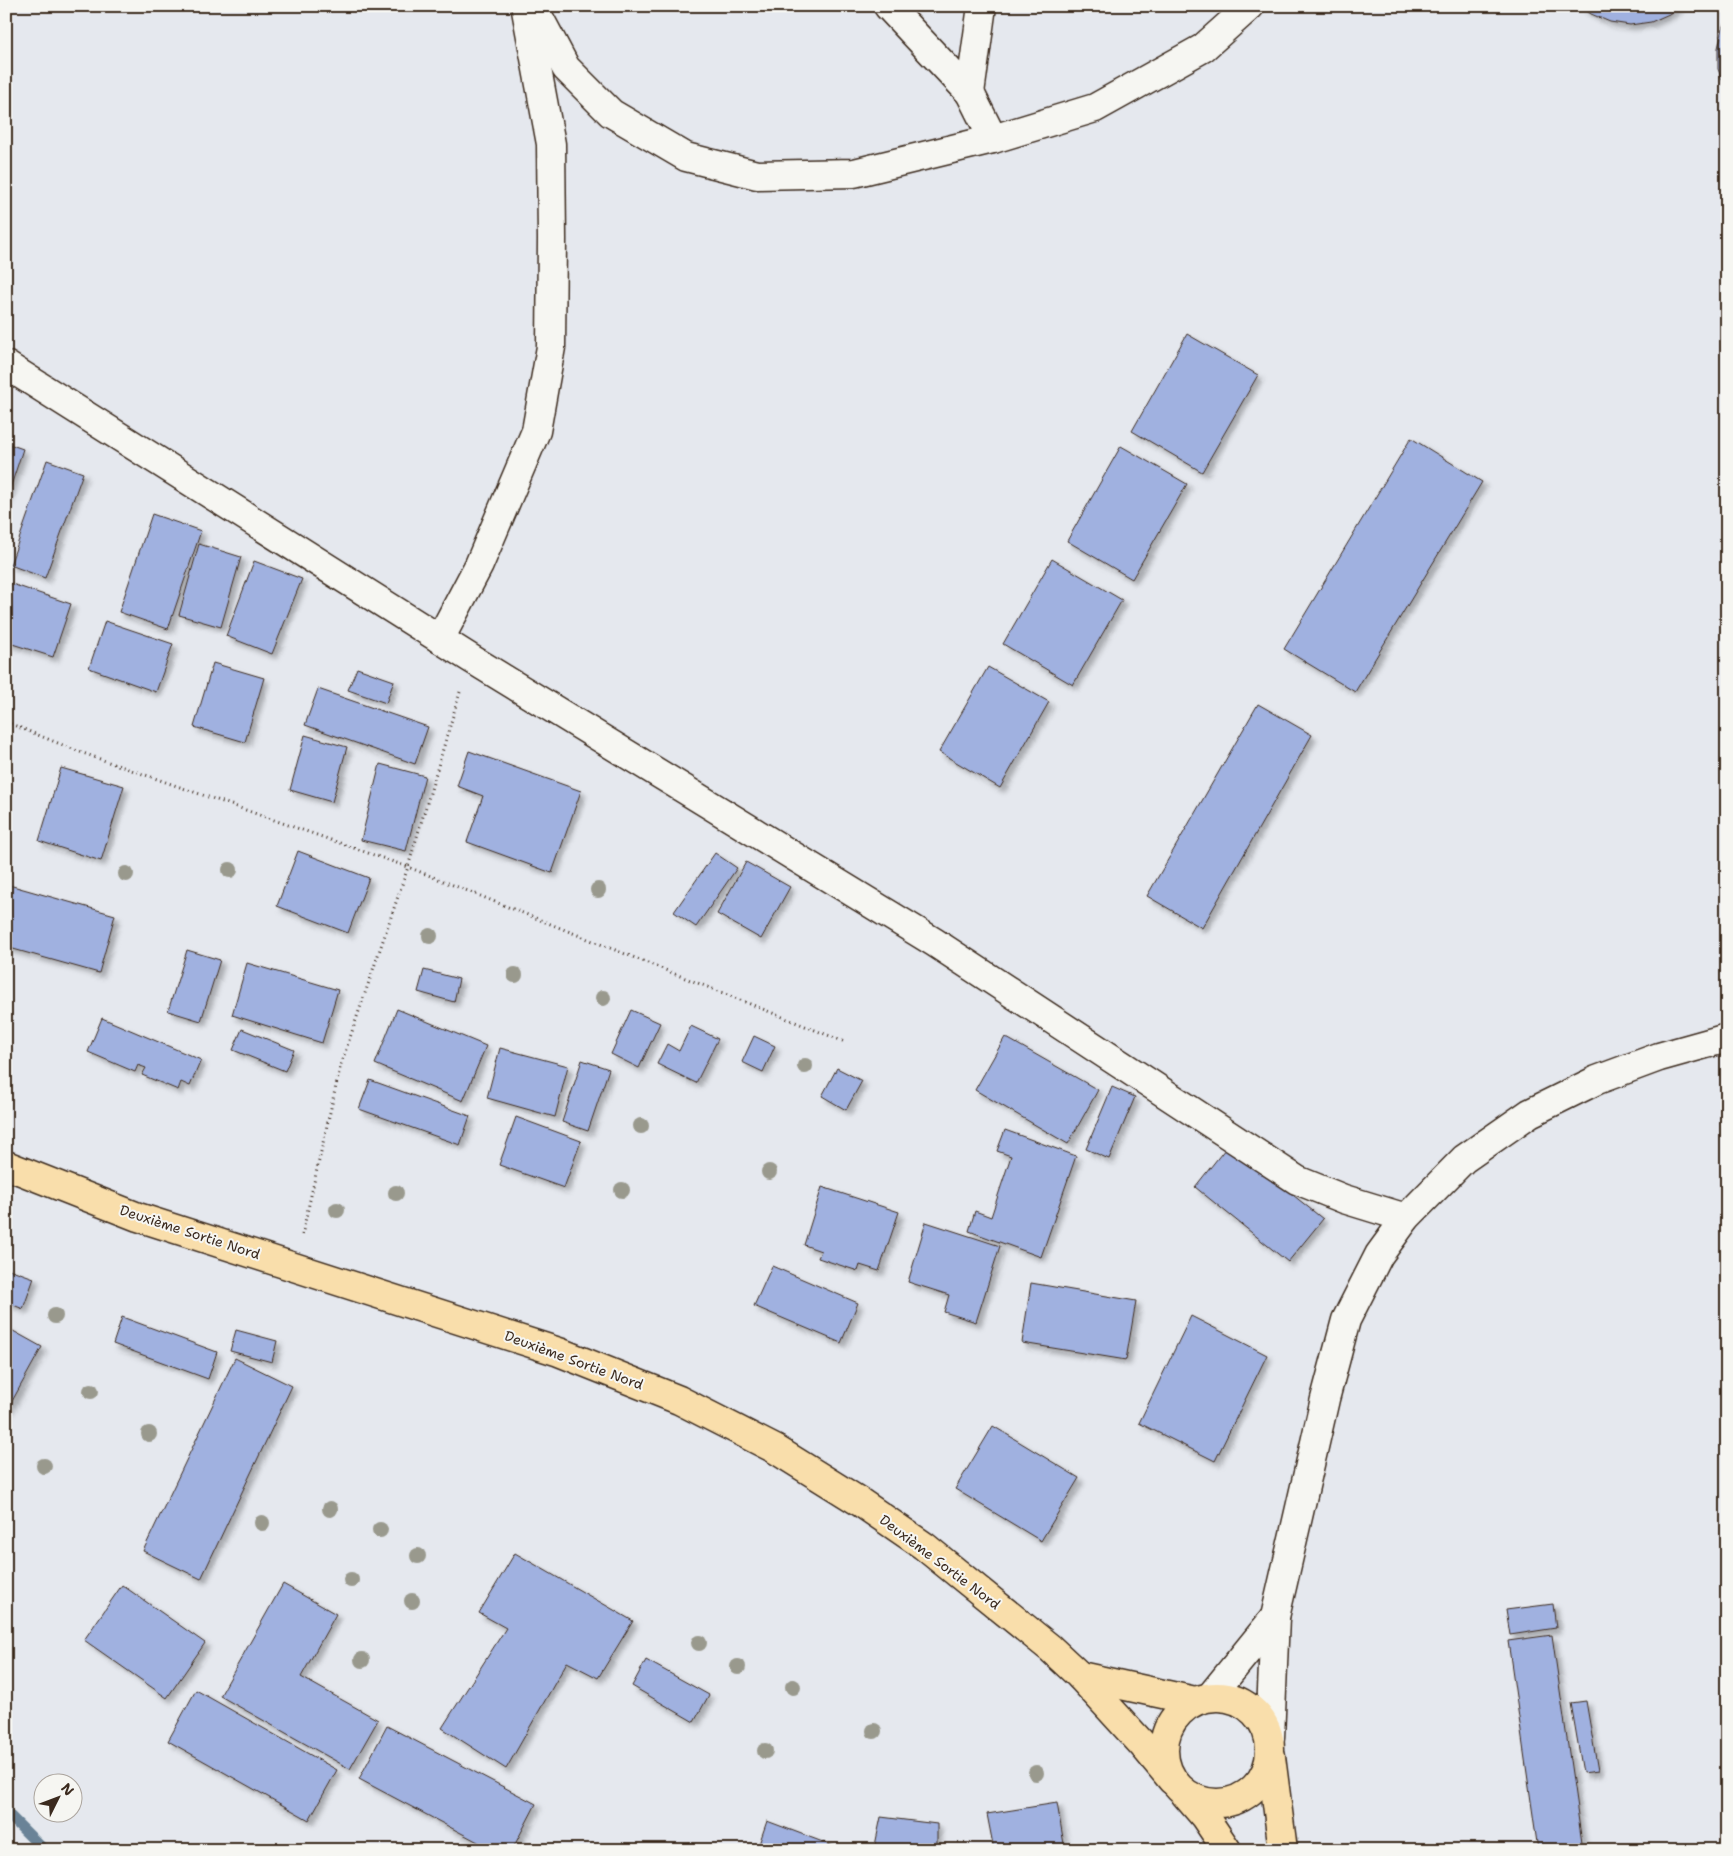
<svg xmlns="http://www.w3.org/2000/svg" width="1733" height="1856" viewBox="0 0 1733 1856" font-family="'Shantell Sans',sans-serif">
	<defs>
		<filter id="shadow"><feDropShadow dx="4.5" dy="4.5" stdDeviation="2.5" flood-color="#0004"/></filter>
	</defs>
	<rect width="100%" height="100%" fill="#e5e8ee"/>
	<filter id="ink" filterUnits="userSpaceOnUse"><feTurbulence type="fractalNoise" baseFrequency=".02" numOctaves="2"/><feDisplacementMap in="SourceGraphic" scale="10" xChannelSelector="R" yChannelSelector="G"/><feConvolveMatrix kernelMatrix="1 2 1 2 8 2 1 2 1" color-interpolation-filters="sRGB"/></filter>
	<g filter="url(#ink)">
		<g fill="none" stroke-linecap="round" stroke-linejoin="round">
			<!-- stream -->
			<path stroke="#6a8397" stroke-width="11" d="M6 1812 44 1850"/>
		</g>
		<!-- building -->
		<g fill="#a0b1e0" stroke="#3b2a1e" filter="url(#shadow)">
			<path d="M1580 6H1680L1669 14 1651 22 1630 25 1610 22 1591 14Z"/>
			<path d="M1727 20V93L1718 69V48L1723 28Z"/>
			<path d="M1187 334 1258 375 1202 472 1132 431Z"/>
			<path d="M1411 438 1482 482 1355 692 1284 649Z"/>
			<path d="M6 443 23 449 6 501Z"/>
			<path d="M1121 446 1187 484 1132 579 1067 541Z"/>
			<path d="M47 460 83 473 45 578 10 565Z"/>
			<path d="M152 514 201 531 168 629 119 612Z"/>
			<path d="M199 544 241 557 221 627 179 615Z"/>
			<path d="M1052 559 1122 600 1073 685 1003 644Z"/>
			<path d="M254 561 302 579 272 654 226 636Z"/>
			<path d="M6 582 71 604 53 657 6 642Z"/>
			<path d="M105 621 173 644 156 692 89 668Z"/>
			<path d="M213 663 264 678 245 742 194 727Z"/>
			<path d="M988 667 1049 702 1000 788 939 752Z"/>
			<path d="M357 668 394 681 386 703 348 690Z"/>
			<path d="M318 689 428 727 415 764 305 725Z"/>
			<path d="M1258 704 1312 735 1202 928 1147 896Z"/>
			<path d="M305 735 347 747 332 802 290 790Z"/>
			<path d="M469 751 581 791 552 873 467 842 483 796 457 786Z"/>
			<path d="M380 764 425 776 406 851 361 840Z"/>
			<path d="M61 768 124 786 101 861 39 841Z"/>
			<path d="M298 851 369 878 348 933 277 906Z"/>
			<path d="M715 853 737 868 696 927 674 912Z"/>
			<path d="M746 862 790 887 761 939 717 914Z"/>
			<path d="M9 885 115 915 99 973 6 947V893Z"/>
			<path d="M187 950 220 960 201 1021 168 1011Z"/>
			<path d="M247 963 338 990 322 1043 232 1015Z"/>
			<path d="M424 970 459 979 454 1002 418 992Z"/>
			<path d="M397 1009 486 1046 463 1101 375 1064Z"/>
			<path d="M631 1010 660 1023 639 1068 611 1054Z"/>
			<path d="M102 1018 201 1060 190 1086 181 1082 178 1090 142 1075 146 1068 138 1065 135 1072 88 1052Z"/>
			<path d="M691 1026 718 1039 696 1083 657 1064 667 1044 679 1051Z"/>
			<path d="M242 1029 294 1050 285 1071 233 1050Z"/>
			<path d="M754 1036 775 1046 763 1072 742 1062Z"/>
			<path d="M1005 1037 1098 1090 1068 1144 975 1090Z"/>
			<path d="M500 1048 568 1066 555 1117 487 1098Z"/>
			<path d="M582 1060 609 1069 588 1131 562 1122Z"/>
			<path d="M837 1068 862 1081 846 1110 822 1096Z"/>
			<path d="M370 1080 470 1116 460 1145 359 1109Z"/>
			<path d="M1112 1087 1135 1097 1109 1159 1086 1149Z"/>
			<path d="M516 1117 581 1141 564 1188 499 1165Z"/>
			<path d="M1005 1130 1076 1156 1041 1257 969 1231 975 1211 991 1217 1011 1156 997 1151Z"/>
			<path d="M1229 1144 1323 1219 1288 1262 1195 1187Z"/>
			<path d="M822 1187 899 1212 879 1271 860 1265 858 1271 818 1258 821 1251 804 1245Z"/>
			<path d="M926 1222 1000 1246 976 1322 944 1312 949 1295 908 1282Z"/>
			<path d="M772 1266 858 1303 841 1343 754 1306Z"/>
			<path d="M6 1268 34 1278 23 1309 6 1302Z"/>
			<path d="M1031 1283 1136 1301 1126 1360 1022 1343Z"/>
			<path d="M1191 1316 1267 1355 1215 1461 1139 1423Z"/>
			<path d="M122 1317 217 1352 208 1379 113 1344Z"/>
			<path d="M6 1327 42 1347 6 1412Z"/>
			<path d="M236 1330 277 1341 272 1362 230 1351Z"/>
			<path d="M235 1358 292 1386 201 1579 143 1551Z"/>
			<path d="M993 1426 1079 1478 1041 1541 955 1489Z"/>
			<path d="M515 1553 633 1621 598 1678 567 1662 506 1769 442 1728 506 1628 479 1613Z"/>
			<path d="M283 1584 336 1614 301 1677 378 1720 350 1769 220 1696Z"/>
			<path d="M122 1585 205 1643 167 1698 84 1640Z"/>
			<path d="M1553 1604 1556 1628 1510 1635 1506 1610Z"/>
			<path d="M1552 1635 1583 1850H1538L1508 1641Z"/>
			<path d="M646 1660 709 1695 694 1722 632 1686Z"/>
			<path d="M196 1690 337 1770 309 1820 168 1741Z"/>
			<path d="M1586 1701 1598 1771 1583 1773 1571 1703Z"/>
			<path d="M387 1726 536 1804 512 1850H493L359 1779Z"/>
			<path d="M1057 1803 1065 1850H994L987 1814Z"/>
			<path d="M881 1817 937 1824V1850H874Z"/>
			<path d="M767 1821 844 1850H757Z"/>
		</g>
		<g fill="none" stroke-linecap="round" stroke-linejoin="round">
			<defs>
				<g id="minor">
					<path d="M533 6 566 68 611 113 686 157 757 175 854 173 993 139 1095 108 1203 48 1250 6"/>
					<path d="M888 6 970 93 993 139"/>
					<path d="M970 93 982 6"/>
					<path d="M6 365 470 658 934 942 1297 1180 1344 1199 1406 1218"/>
					<path d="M440 639 479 565 536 431 551 347 552 239 551 144 526 10"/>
					<path d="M1210 1697 1275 1617"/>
					<path d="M1270 1738 1275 1617 1325 1399 1346 1320 1379 1255 1406 1218 1464 1159 1530 1113 1597 1080 1659 1057 1727 1038"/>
				</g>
				<g id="major">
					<path d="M6 1165 138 1217 559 1352 679 1400 775 1449 860 1502 924 1546 1050 1648 1080 1676 1143 1745 1172 1780"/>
					<path d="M1080 1676 1195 1701"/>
					<circle cx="1217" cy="1750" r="53"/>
					<path d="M1271 1757 1283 1850"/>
					<path d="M1185 1794 1204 1816 1227 1850"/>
				</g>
			</defs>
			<!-- minor casing -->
			<use href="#minor" stroke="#3b2a1e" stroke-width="31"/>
			<!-- major casing -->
			<use href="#major" stroke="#3b2a1e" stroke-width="31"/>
			<!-- path -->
			<g stroke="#3b2a1e" stroke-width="3" stroke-dasharray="1 4" stroke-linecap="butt">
				<path d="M6 722 80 752 408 867 845 1042"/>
				<path d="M302 1235 341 1064 408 867 460 692"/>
			</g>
			<!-- minor -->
			<use href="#minor" stroke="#f6f6f2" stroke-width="28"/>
			<!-- major -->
			<use href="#major" stroke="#f9deab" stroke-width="28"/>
		</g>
		<!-- trees -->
		<g fill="#99998d">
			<circle cx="230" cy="870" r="8"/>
			<circle cx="126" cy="874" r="8"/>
			<circle cx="598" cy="890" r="8"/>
			<circle cx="430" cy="936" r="8"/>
			<circle cx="515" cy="975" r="8"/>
			<circle cx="603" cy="998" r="8"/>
			<circle cx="805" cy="1066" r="8"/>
			<circle cx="641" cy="1126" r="8"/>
			<circle cx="769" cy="1172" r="8"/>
			<circle cx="622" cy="1190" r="8"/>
			<circle cx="396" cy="1193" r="8"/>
			<circle cx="337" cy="1210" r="8"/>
			<circle cx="55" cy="1316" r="8"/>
			<circle cx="91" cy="1391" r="8"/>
			<circle cx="149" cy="1434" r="8"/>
			<circle cx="44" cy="1466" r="8"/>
			<circle cx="330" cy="1509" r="8"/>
			<circle cx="262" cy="1523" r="8"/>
			<circle cx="380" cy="1530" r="8"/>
			<circle cx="418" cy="1556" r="8"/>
			<circle cx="351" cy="1580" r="8"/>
			<circle cx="412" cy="1601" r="8"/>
			<circle cx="699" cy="1643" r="8"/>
			<circle cx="362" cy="1660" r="8"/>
			<circle cx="738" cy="1667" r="8"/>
			<circle cx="793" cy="1687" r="8"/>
			<circle cx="874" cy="1731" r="8"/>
			<circle cx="765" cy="1751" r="8"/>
			<circle cx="1036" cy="1773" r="8"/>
		</g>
	</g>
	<g text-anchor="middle" stroke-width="4" stroke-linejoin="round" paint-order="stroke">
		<!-- street labels -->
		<g font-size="14" fill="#3b2a1e" stroke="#f6f6f2">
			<text transform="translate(190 1232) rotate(18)" y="5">Deuxième Sortie Nord</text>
			<text transform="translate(574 1360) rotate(20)" y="5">Deuxième Sortie Nord</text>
			<text transform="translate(940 1562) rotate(37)" y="5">Deuxième Sortie Nord</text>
		</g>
	</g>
	<!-- margin -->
	<rect width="1733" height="1856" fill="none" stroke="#f6f6f2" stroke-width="25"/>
	<rect x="12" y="12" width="1708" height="1831" fill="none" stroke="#3b2a1e" stroke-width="2" filter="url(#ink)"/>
	<!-- north arrow -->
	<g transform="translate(58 1798) rotate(48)"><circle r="24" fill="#f6f6f2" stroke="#aba49d"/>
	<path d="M0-4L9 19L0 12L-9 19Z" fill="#3b2a1e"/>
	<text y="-8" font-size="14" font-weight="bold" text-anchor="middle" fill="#3b2a1e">N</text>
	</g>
</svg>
